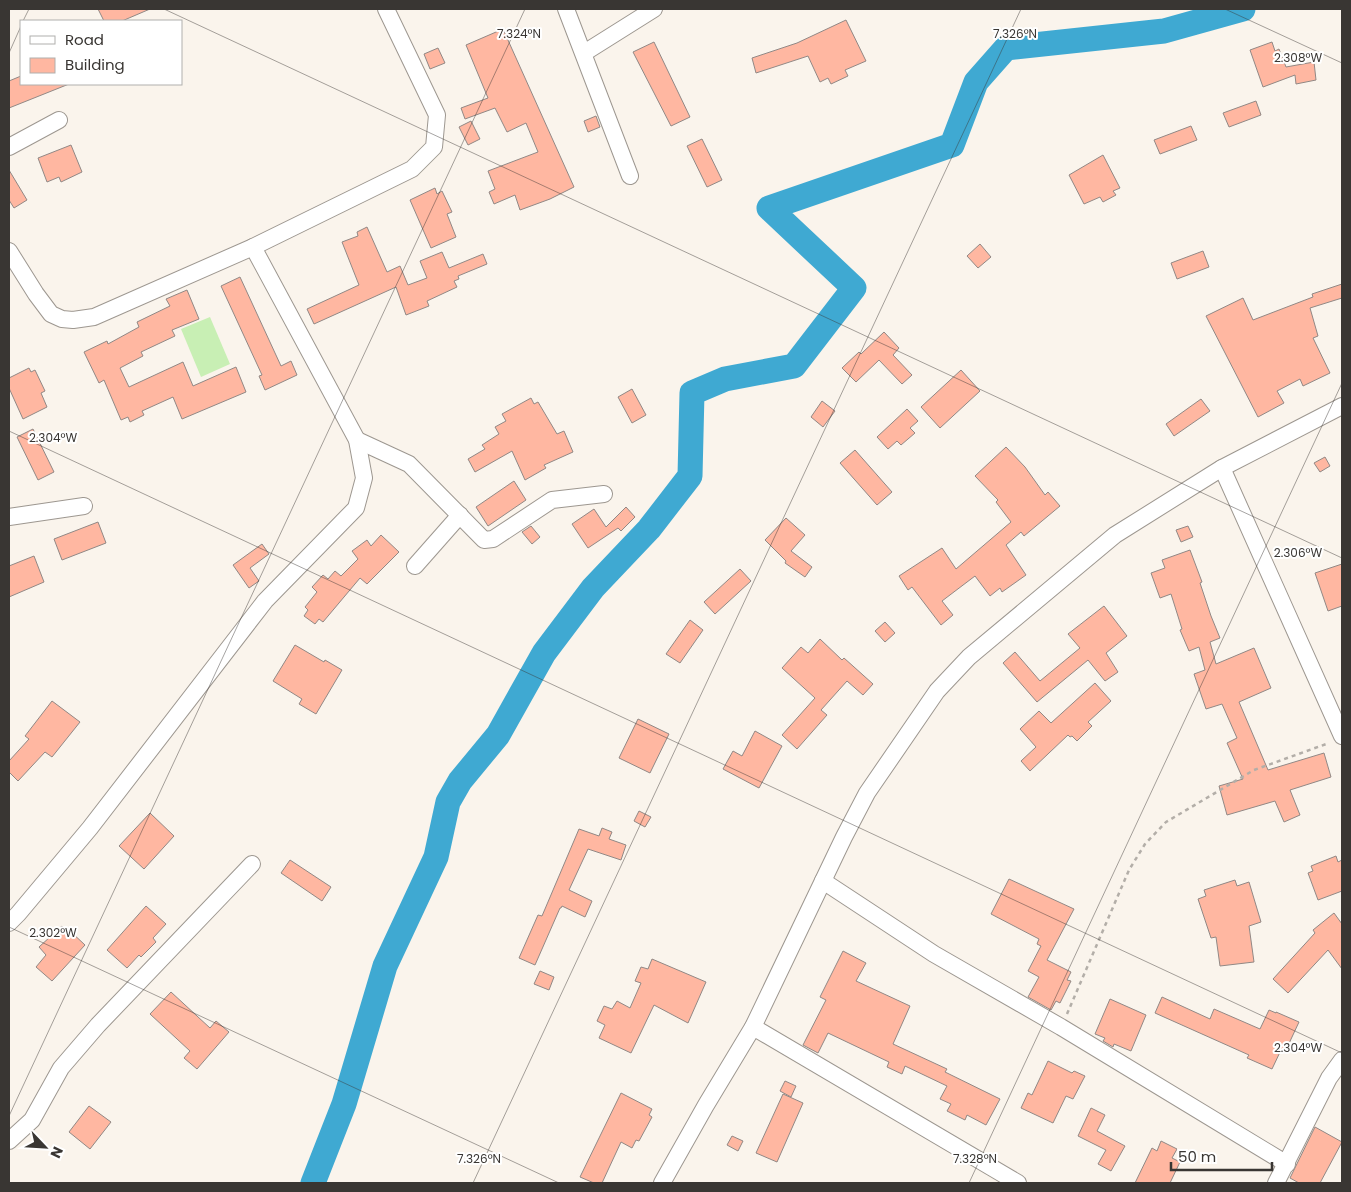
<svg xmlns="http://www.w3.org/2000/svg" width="1351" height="1192" viewBox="0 0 1351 1192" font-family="Poppins,sans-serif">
	<rect width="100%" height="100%" fill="#faf4ec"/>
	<!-- green -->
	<path fill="#c8efb4" d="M210 317 230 364 201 377 181 329Z"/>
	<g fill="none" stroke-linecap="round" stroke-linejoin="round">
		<!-- river -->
		<path stroke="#3fa9d2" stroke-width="25" d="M313 1183 344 1104 385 966 436 857 448 802 460 781 498 735 544 653 593 588 649 529 690 476 692 393 725 379 794 366 854 288 769 208 952 145 976 82 1006 48 1164 31 1243 9"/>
	</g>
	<!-- building -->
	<g fill="#ffb7a1" stroke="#918885">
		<path d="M98 9H150L122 21H104Z"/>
		<path d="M846 20 866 61 845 70 848 76 831 84 828 78 820 82 808 56 756 73 752 58 797 43Z"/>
		<path d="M503 29 574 187 550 199 520 210 515 195 494 204 489 192 495 189 488 171 538 152 526 123 507 132 495 108 465 119 461 108 488 98 466 45Z"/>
		<path d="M654 42 690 117 671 126 633 52Z"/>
		<path d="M1272 42 1275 51 1279 49 1286 67 1314 62 1316 80 1296 84 1295 75 1263 87 1250 50Z"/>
		<path d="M438 48 445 63 430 69 424 54Z"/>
		<path d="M21 76V84H69L9 108V81Z"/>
		<path d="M1256 101 1261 115 1229 127 1223 113Z"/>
		<path d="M596 116 600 127 588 132 584 121Z"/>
		<path d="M471 121 480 139 468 145 459 127Z"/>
		<path d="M1191 126 1197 140 1160 154 1154 140Z"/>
		<path d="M702 139 722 180 707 187 687 146Z"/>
		<path d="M71 145 82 172 61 182 59 177 47 182 38 158Z"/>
		<path d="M1103 155 1120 188 1113 191 1116 195 1103 202 1100 197 1084 204 1069 175Z"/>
		<path d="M9 170 27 200 14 208 9 200Z"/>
		<path d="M435 188 437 194 442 191 452 212 447 214 456 237 431 248 410 200Z"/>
		<path d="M367 227 387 272 400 266 408 285 427 278 420 261 442 252 449 268 483 254 487 264 458 276 459 279 454 281 457 287 427 301 429 306 406 315 396 287 314 324 307 309 359 285 342 242 358 236 357 232Z"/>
		<path d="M980 244 991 257 978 268 967 256Z"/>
		<path d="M1203 251 1209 267 1177 279 1171 263Z"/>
		<path d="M240 277 281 366 291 361 297 375 265 390 259 376 262 375 221 286Z"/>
		<path d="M1342 284V298L1310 308 1318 336 1313 338 1330 373 1303 386 1300 379 1277 391 1284 403 1258 417 1206 316 1243 298 1253 320 1313 297 1312 294Z"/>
		<path d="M187 290 199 319 172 330 175 336 141 352 143 356 120 368 129 387 183 362 193 386 236 367 246 392 182 419 173 397 142 411 144 415 130 422 128 417 121 420 104 380 99 383 84 352 107 341 108 344 139 327 137 322 170 306 166 299Z"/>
		<path d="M884 332 899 348 893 355 912 375 902 384 879 360 856 382 842 368 859 352 861 354Z"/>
		<path d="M29 368 31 372 35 370 45 391 41 393 47 407 23 419 9 388V378Z"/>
		<path d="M961 370 980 391 940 428 921 407Z"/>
		<path d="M632 389 646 415 632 423 618 397Z"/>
		<path d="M531 398 534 404 538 402 557 434 564 431 573 452 544 465 546 468 525 480 512 451 475 472 468 459 485 449 482 445 499 434 495 427 506 421 502 414Z"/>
		<path d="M1201 399 1210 411 1174 436 1166 424Z"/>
		<path d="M822 401 835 411 823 427 811 417Z"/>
		<path d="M907 409 918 421 910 428 915 433 901 445 897 441 888 449 877 437Z"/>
		<path d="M33 429 54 472 38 480 17 437Z"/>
		<path d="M1006 447 1025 467 1045 495 1048 492 1060 506 1024 536 1021 532 1006 545 1026 575 1002 592 1000 588 990 596 975 576 942 601 953 615 941 625 912 587 908 590 899 576 942 548 956 569 1011 522 996 502 998 500 975 476Z"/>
		<path d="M855 450 892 492 877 505 840 463Z"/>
		<path d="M1325 457 1330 466 1320 472 1314 463Z"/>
		<path d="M514 481 526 500 488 526 476 507Z"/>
		<path d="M626 507 635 517 621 531 618 528 588 548 572 524 594 509 606 527Z"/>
		<path d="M786 518 805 535 791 551 812 567 805 577 785 563 786 561 765 540Z"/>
		<path d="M98 522 106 543 62 560 54 539Z"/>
		<path d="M531 526 540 537 532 544 522 532Z"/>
		<path d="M1188 526 1193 537 1181 542 1176 530Z"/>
		<path d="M381 535 399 552 367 584 360 578 323 622 319 619 315 624 304 616 308 610 305 607 317 592 312 587 323 575 328 579 335 571 341 576 358 559 352 551 367 540 371 546Z"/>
		<path d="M262 544 269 554 250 568 259 581 249 588 233 565Z"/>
		<path d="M1190 550 1202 582 1200 583 1211 616 1220 638 1210 642 1216 664 1254 648 1271 688 1239 702 1268 770 1324 753 1331 777 1290 790 1300 815 1284 822 1275 801 1227 815 1219 786 1243 779 1227 743 1237 738 1222 704 1206 709 1194 674 1205 670 1199 647 1189 651 1180 630 1182 629 1171 594 1160 598 1151 573 1165 568 1162 560Z"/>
		<path d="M34 556 44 582 9 597V566Z"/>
		<path d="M1342 564V606L1328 611 1315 573Z"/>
		<path d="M740 569 751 581 715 614 704 602Z"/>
		<path d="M1104 606 1127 636 1106 653 1118 672 1105 681 1088 660 1037 702 1003 663 1015 652 1040 681 1080 648 1068 634Z"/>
		<path d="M690 620 703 630 680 663 666 654Z"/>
		<path d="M885 622 895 633 885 642 875 631Z"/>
		<path d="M820 639 842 660 844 658 873 684 863 695 847 681 821 710 827 715 797 749 782 735 815 698 782 668 801 647 808 653Z"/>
		<path d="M295 645 324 662 325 660 342 670 316 714 299 704 302 699 273 681Z"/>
		<path d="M1095 683 1111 701 1088 722 1092 726 1077 741 1072 736 1070 737 1068 735 1030 771 1021 761 1036 747 1020 729 1039 711 1051 723Z"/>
		<path d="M52 701 80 722 52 757 45 752 18 781 9 772V761L29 739 25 736Z"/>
		<path d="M638 719 669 734 650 773 619 758Z"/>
		<path d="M755 731 782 746 759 788 723 769 733 751 742 756Z"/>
		<path d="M639 811 651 817 645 827 634 821Z"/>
		<path d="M150 813 174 836 144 869 119 846Z"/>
		<path d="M602 828 612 832 609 839 626 845 621 860 588 849 569 890 592 901 585 917 562 906 561 908H560L535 965 519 958 538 915 542 916 579 829 599 836Z"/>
		<path d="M1336 856 1338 862 1342 860V891L1318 900 1308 873 1313 871 1311 866Z"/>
		<path d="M290 860 331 887 322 901 281 873Z"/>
		<path d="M1009 879 1074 909 1047 960 1071 972 1067 980 1071 981 1060 1003 1056 1001 1051 1010 1028 997 1039 977 1028 971 1041 946 1037 944 1039 939 991 914Z"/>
		<path d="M1235 880 1237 886 1249 882 1261 922 1249 926 1254 962 1220 966 1216 937 1211 938 1198 899 1206 896 1204 890Z"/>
		<path d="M146 906 166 924 153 938 156 942 141 957 139 955 127 968 107 950Z"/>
		<path d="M1334 913 1342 924V969L1328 950 1288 993 1273 979 1315 933 1313 930Z"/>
		<path d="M62 926 67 932 69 930 85 945 52 981 36 967 46 955 39 947Z"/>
		<path d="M843 951 866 963 856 981 910 1006 893 1044 947 1069 945 1072 1000 1099 986 1125 967 1115 965 1120 947 1111 951 1104 940 1099 947 1086 905 1066 902 1074 887 1067 889 1062 828 1033 818 1053 803 1045 826 1000 820 997Z"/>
		<path d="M652 959 706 982 688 1023 654 1005 631 1053 599 1038 605 1025 597 1021 604 1006 612 1009 617 1001 630 1008 641 983 635 981 641 967 648 969Z"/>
		<path d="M540 971 554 977 549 990 534 984Z"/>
		<path d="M171 992 210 1028 216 1021 229 1032 197 1069 184 1058 190 1051 150 1014Z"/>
		<path d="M1162 997 1210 1019 1214 1009 1260 1029 1269 1010 1276 1013V1012L1299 1022 1285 1052 1281 1050 1272 1069 1247 1058 1249 1055 1155 1013Z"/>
		<path d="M1110 999 1146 1015 1131 1051 1114 1044 1113 1047 1103 1041 1105 1038 1095 1034Z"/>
		<path d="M1048 1061 1072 1073 1074 1071 1085 1076 1073 1099 1066 1096 1053 1123 1021 1108 1028 1093 1032 1095Z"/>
		<path d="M785 1081 796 1086 791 1097 780 1091Z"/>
		<path d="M621 1093 652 1109 649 1115 652 1117 639 1141 636 1140 632 1148 621 1142 602 1183H594L580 1177Z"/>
		<path d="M783 1094 803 1103 777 1162 756 1153Z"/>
		<path d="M89 1106 111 1122 90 1149 69 1132Z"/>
		<path d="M1091 1108 1105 1115 1097 1131 1125 1146 1111 1171 1098 1164 1106 1150 1078 1136Z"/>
		<path d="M1315 1127 1342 1142 1320 1183H1299L1290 1178Z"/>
		<path d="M732 1136 743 1141 738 1151 727 1145Z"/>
		<path d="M1161 1141 1177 1149 1172 1158 1180 1162 1170 1183H1135L1152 1148 1157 1151Z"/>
	</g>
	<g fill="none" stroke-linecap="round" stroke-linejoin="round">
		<defs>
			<g id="street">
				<path d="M566 9 630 176"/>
				<path d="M584 53 654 9"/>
				<path d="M9 147 59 120"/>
				<path d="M9 251 36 294 51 314 62 319 73 320 94 317 253 247 412 169 434 147 437 115 386 9"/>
				<path d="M357 440 409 464 484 540 493 539 552 500 604 494"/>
				<path d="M1222 468 1342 736"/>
				<path d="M9 517 84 506"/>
				<path d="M415 566 460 515"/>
				<path d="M823 881 934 954 1061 1027 1287 1164"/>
				<path d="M9 923 18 914 90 828 265 601 356 508 364 478 357 440 253 247"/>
				<path d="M753 1027 1018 1183"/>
				<path d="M9 1141 32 1120 61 1068 98 1025 252 864"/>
				<path d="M662 1183 706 1105 753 1027 844 837 867 793 937 691 969 657 1115 535 1222 468 1342 406"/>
				<path d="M1276 1183 1329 1078 1342 1060"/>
			</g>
		</defs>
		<!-- street casing -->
		<use href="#street" stroke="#9d9790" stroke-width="18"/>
		<!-- path -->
		<path stroke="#b3aea8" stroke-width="2.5" stroke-dasharray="4 4" stroke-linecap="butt" d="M1067 1014 1129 870 1145 844 1166 822 1254 770 1329 743"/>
		<!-- street -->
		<use href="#street" stroke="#fff" stroke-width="16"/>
	</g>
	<!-- ticks -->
	<path fill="none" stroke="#393633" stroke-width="1" stroke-opacity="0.45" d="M164 9 1342 558M1225 9 1342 63M23 21 29 9M9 53 21 26M9 431 1342 1053M9 927 559 1183M9 1116 525 9M473 1183 1021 9M969 1183 1342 383"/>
	<g font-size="12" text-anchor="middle" fill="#393633" stroke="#fff" stroke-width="4" stroke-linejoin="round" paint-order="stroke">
		<text x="519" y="38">7.324°N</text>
		<text x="1015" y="38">7.326°N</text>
		<text x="1298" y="62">2.308°W</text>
		<text x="53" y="442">2.304°W</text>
		<text x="1298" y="557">2.306°W</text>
		<text x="53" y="937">2.302°W</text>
		<text x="1298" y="1052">2.304°W</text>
		<text x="479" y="1163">7.326°N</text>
		<text x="975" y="1163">7.328°N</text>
	</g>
	<!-- border -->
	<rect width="1351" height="1192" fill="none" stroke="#393633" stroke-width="20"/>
	<!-- legend -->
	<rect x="20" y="20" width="162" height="65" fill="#ffffff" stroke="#b0afad"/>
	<rect x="30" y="36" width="25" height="8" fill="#ffffff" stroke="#b0afad"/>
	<text x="65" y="45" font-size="15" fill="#393633">Road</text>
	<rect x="30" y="58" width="25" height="15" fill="#ffb7a1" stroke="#b0afad"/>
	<text x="65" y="70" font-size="15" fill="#393633">Building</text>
	<!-- north arrow -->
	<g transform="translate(45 1147) rotate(115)" stroke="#ffffff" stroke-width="4" paint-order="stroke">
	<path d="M0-4L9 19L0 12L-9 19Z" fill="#393633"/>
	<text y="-8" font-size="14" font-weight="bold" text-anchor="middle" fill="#393633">N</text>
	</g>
	<!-- scale -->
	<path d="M1171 1162v8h101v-8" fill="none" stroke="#393633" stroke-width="2.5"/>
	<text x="1178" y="1162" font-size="15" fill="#393633" stroke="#ffffff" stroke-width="4" paint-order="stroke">50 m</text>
</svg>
